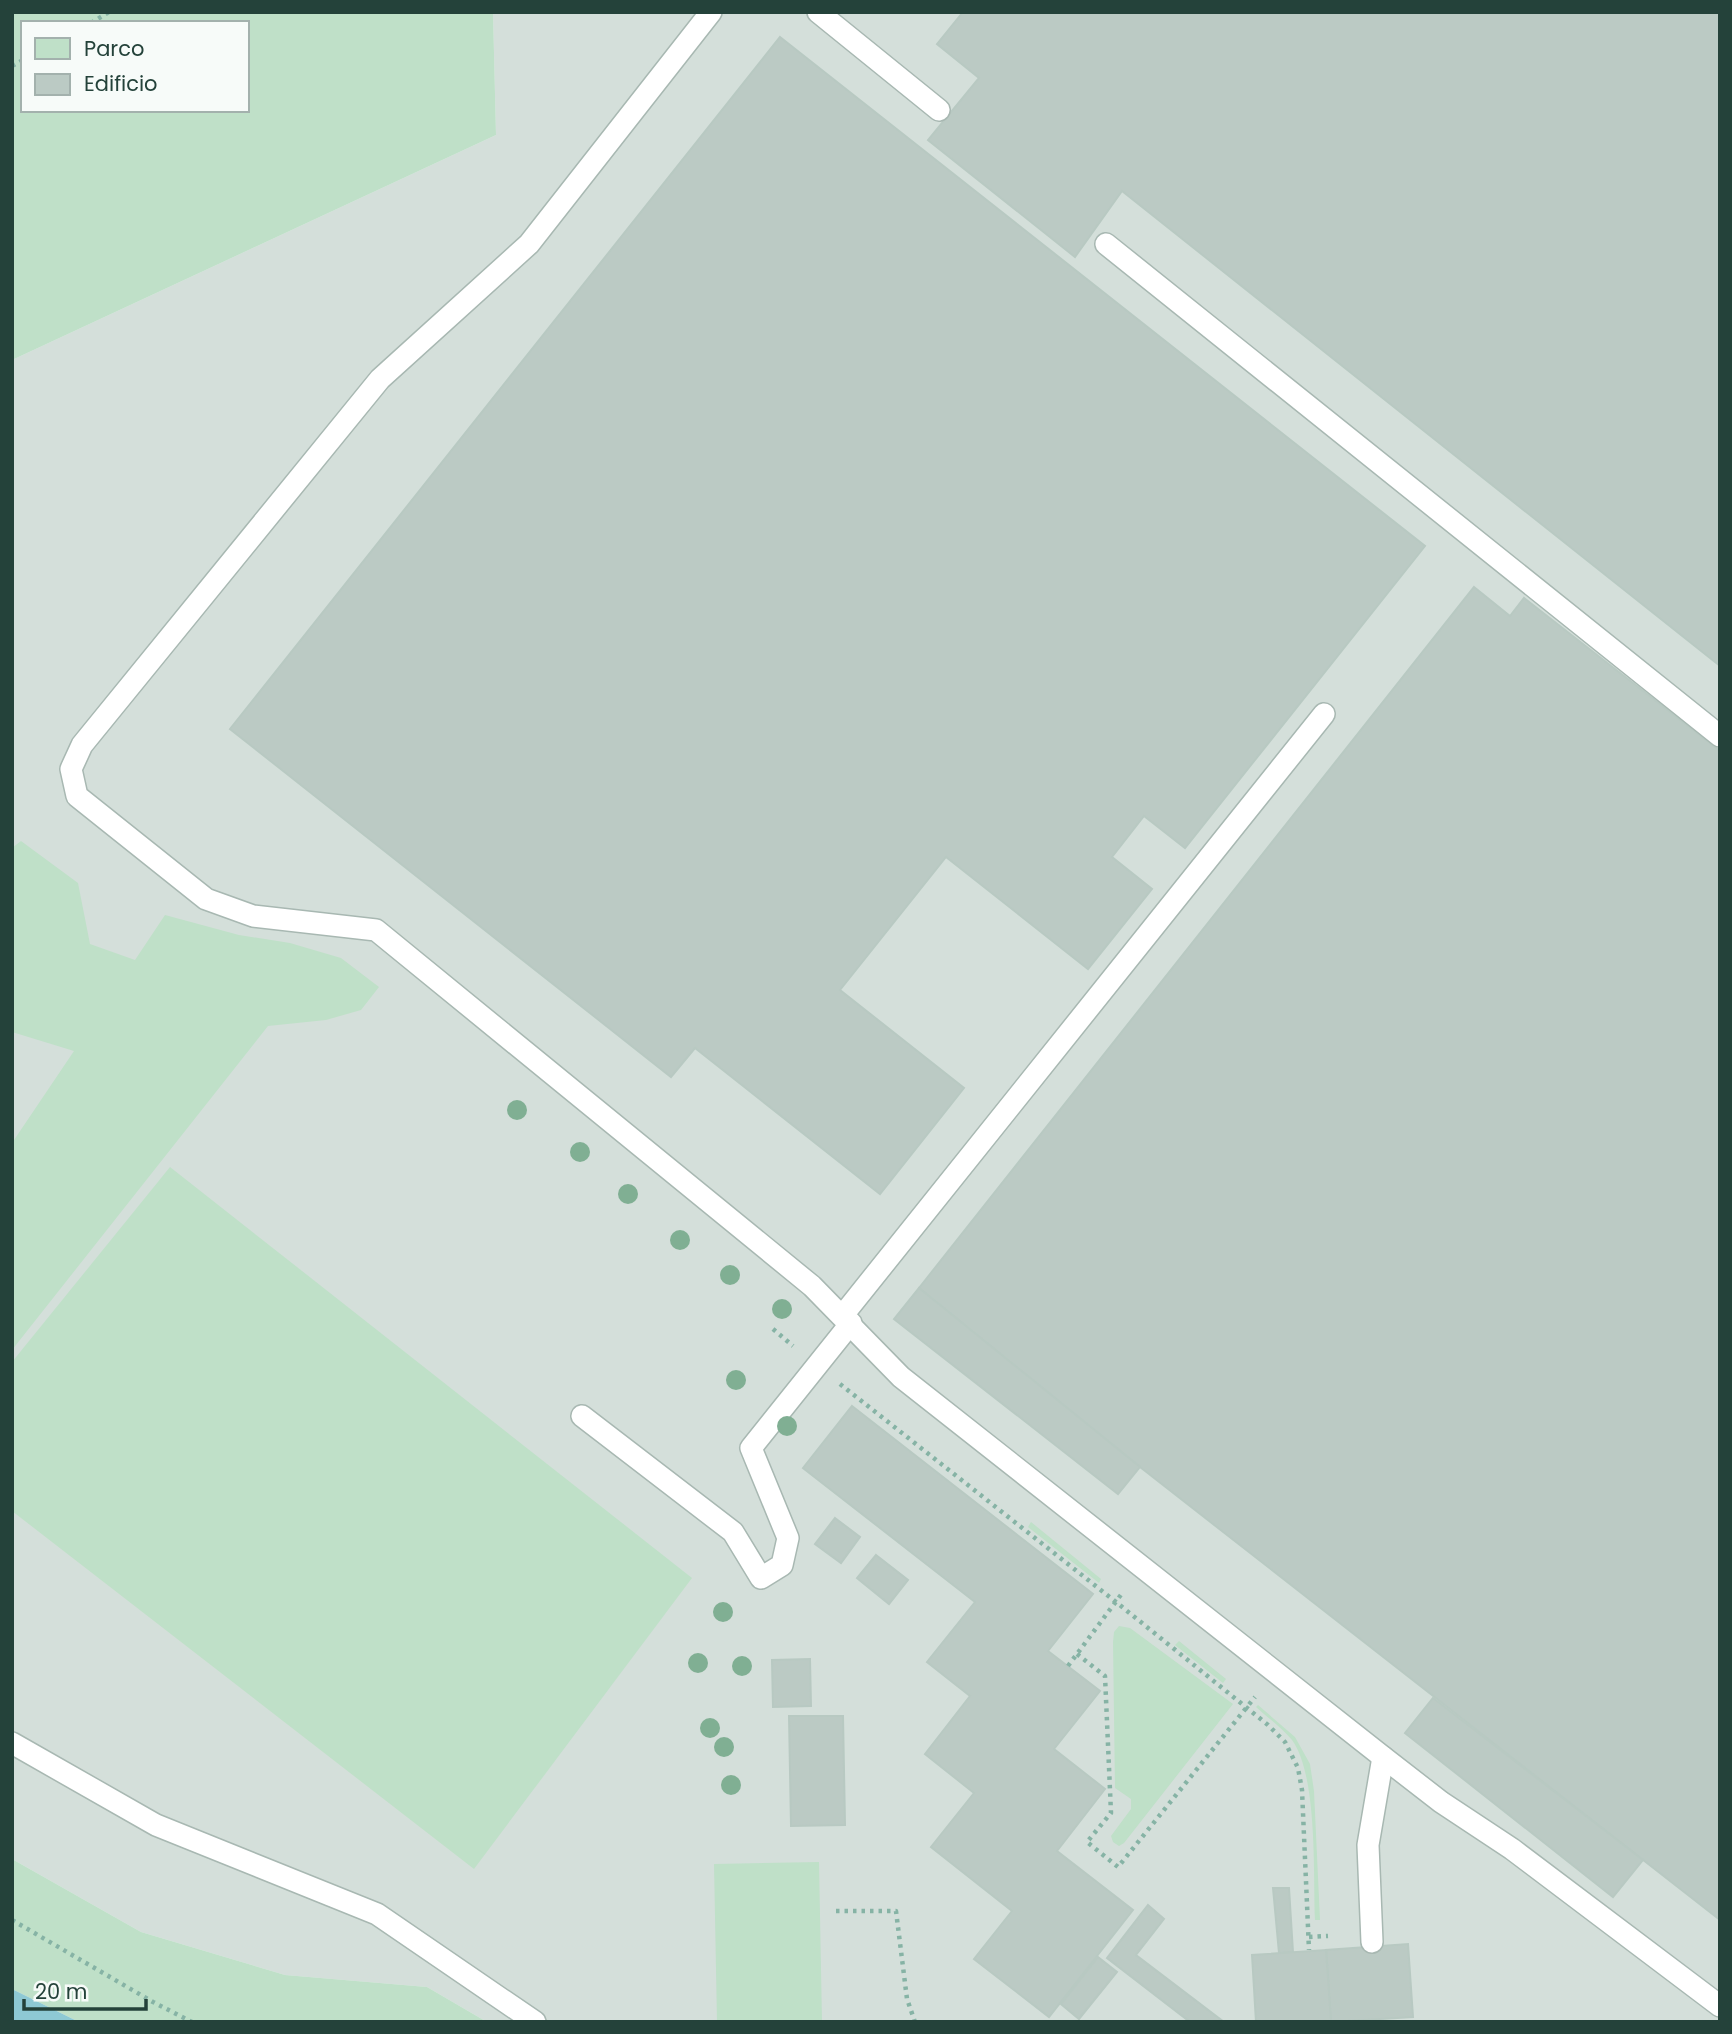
<svg xmlns="http://www.w3.org/2000/svg" width="1732" height="2034" viewBox="0 0 1732 2034" font-family="Poppins,sans-serif">
	<rect width="100%" height="100%" fill="#e6efeb"/>
	<!-- built -->
	<path fill="#d4dfda" d="M493 12H1720V2022H487L427 1987 285 1975 141 1932 12 1859V360L496 135Z"/>
	<!-- green -->
	<g fill="#bfe0c8" fill-rule="evenodd">
		<path d="M12 12H493L496 135 12 360ZM23 23H247V110H23Z"/>
		<path d="M21 841 78 883 90 944 135 960 165 915 239 935 290 943 341 958 379 987 361 1010 326 1020 268 1026 12 1350V1143L74 1051 12 1032V848Z"/>
		<path d="M170 1167 692 1578 474 1869 12 1511V1362Z"/>
		<path d="M1031 1522 1101 1579 1099 1583 1028 1527Z"/>
		<path d="M1119 1626 1130 1628 1233 1704 1124 1843 1119 1846 1113 1842 1111 1836 1131 1809V1799L1115 1788 1113 1642 1114 1632Z"/>
		<path d="M1179 1641 1226 1679 1223 1683 1175 1645Z"/>
		<path d="M1258 1705 1295 1737 1310 1764 1314 1791 1320 1920H1315C1313 1874 1318 1776 1292 1740 1282 1728 1268 1718 1256 1707Z"/>
		<path d="M12 1859 141 1932 285 1975 427 1987 487 2022H79L12 1989Z"/>
		<path d="M819 1862 822 2022H717L714 1864Z"/>
	</g>
	<!-- water -->
	<path fill="#8ec9d4" d="M12 1989 79 2022H12Z"/>
	<!-- building -->
	<g fill="#bbcac4" stroke="#b8c9c2" stroke-width="2">
		<path d="M963 12H1720V666L1122 191 1075 257 928 140 979 78 937 44Z"/>
		<path d="M780 37 1425 546 1185 848 1144 816 1112 857 1152 889 1088 969 946 857 840 990 964 1088 880 1194 695 1048 671 1077 230 729Z"/>
		<path d="M1474 587 1510 616 1524 598 1720 751V1920L1140 1467 919 1288Z"/>
		<path d="M919 1288 1140 1467 1118 1494 894 1319Z"/>
		<path d="M852 1406 1093 1594 1048 1651 1100 1691 1054 1749 1105 1789 1057 1851 1133 1910 1049 2017 974 1959 1012 1911 931 1847 974 1793 925 1754 970 1696 927 1662 975 1602 803 1468Z"/>
		<path d="M835 1518 860 1537 841 1563 815 1544Z"/>
		<path d="M876 1555 908 1580 889 1604 857 1578Z"/>
		<path d="M810 1659 811 1706 773 1707 772 1660Z"/>
		<path d="M1433 1698 1643 1860 1613 1897 1405 1733Z"/>
		<path d="M789 1716H843L845 1825 791 1826Z"/>
		<path d="M1273 1888H1289L1293 1952 1279 1953Z"/>
		<path d="M1148 1905 1164 1919 1136 1955 1224 2022H1190L1107 1958Z"/>
		<path d="M1408 1944 1413 2017 1331 2022 1326 1950Z"/>
		<path d="M1326 1950 1331 2022H1256L1252 1955Z"/>
		<path d="M1098 1957 1117 1972 1079 2019 1061 2004Z"/>
	</g>
	<g fill="none" stroke-linecap="round" stroke-linejoin="round">
		<defs>
			<g id="service">
				<path d="M711 12 529 244 380 379 82 745 71 769 77 796 206 899 253 916 376 930 812 1286 901 1377 1383 1757 1441 1802 1512 1849 1720 2006"/>
				<path d="M818 12 939 110"/>
				<path d="M1106 244 1720 736"/>
				<path d="M843 1315 1324 714"/>
				<path d="M582 1416 733 1532 761 1578 782 1565 788 1538 751 1448 851 1323"/>
				<path d="M12 1743 156 1825 377 1914 535 2022"/>
				<path d="M1372 1942 1368 1845 1383 1757"/>
			</g>
		</defs>
		<!-- service casing -->
		<use href="#service" stroke="#a8b8b2" stroke-width="24"/>
		<!-- path -->
		<g stroke="#86b3a5" stroke-width="4.5" stroke-dasharray="3.5 5" stroke-linecap="butt">
			<path d="M91 23 109 12"/>
			<path d="M12 66 23 60"/>
			<path d="M773 1329 793 1346"/>
			<path d="M840 1384 1116 1602 1268 1725 1285 1742 1298 1768 1302 1790 1309 1950"/>
			<path d="M1077 1654 1105 1676 1111 1813 1087 1842 1118 1867 1255 1697"/>
			<path d="M1068 1666 1123 1592"/>
			<path d="M836 1911H896L907 1999 915 2022"/>
			<path d="M12 1920 153 2002 192 2022"/>
			<path d="M1309 1937 1328 1936"/>
		</g>
		<!-- service -->
		<use href="#service" stroke="#fff" stroke-width="21"/>
	</g>
	<!-- trees -->
	<g fill="#80af93">
		<circle cx="517" cy="1110" r="10"/>
		<circle cx="580" cy="1152" r="10"/>
		<circle cx="628" cy="1194" r="10"/>
		<circle cx="680" cy="1240" r="10"/>
		<circle cx="730" cy="1275" r="10"/>
		<circle cx="782" cy="1309" r="10"/>
		<circle cx="736" cy="1380" r="10"/>
		<circle cx="787" cy="1426" r="10"/>
		<circle cx="723" cy="1612" r="10"/>
		<circle cx="698" cy="1663" r="10"/>
		<circle cx="742" cy="1666" r="10"/>
		<circle cx="710" cy="1728" r="10"/>
		<circle cx="724" cy="1747" r="10"/>
		<circle cx="731" cy="1785" r="10"/>
	</g>
	<!-- border -->
	<rect width="1732" height="2034" fill="none" stroke="#24423a" stroke-width="28"/>
	<!-- legend -->
	<rect x="21" y="21" width="228" height="91" fill="#f7fbf9" stroke="#a3b1ad" stroke-width="2"/>
	<rect x="35" y="38" width="35" height="21" fill="#bfe0c8" stroke="#a3b1ad" stroke-width="2"/>
	<text x="84" y="56" font-size="21" fill="#24423a">Parco</text>
	<rect x="35" y="74" width="35" height="21" fill="#bbcac4" stroke="#a3b1ad" stroke-width="2"/>
	<text x="84" y="91" font-size="21" fill="#24423a">Edificio</text>
	<!-- scale -->
	<path d="M24 1999v10h122v-10" fill="none" stroke="#24423a" stroke-width="3.5"/>
	<text x="35" y="1999" font-size="21" fill="#24423a" stroke="#f7fbf9" stroke-width="5" paint-order="stroke">20 m</text>
</svg>
